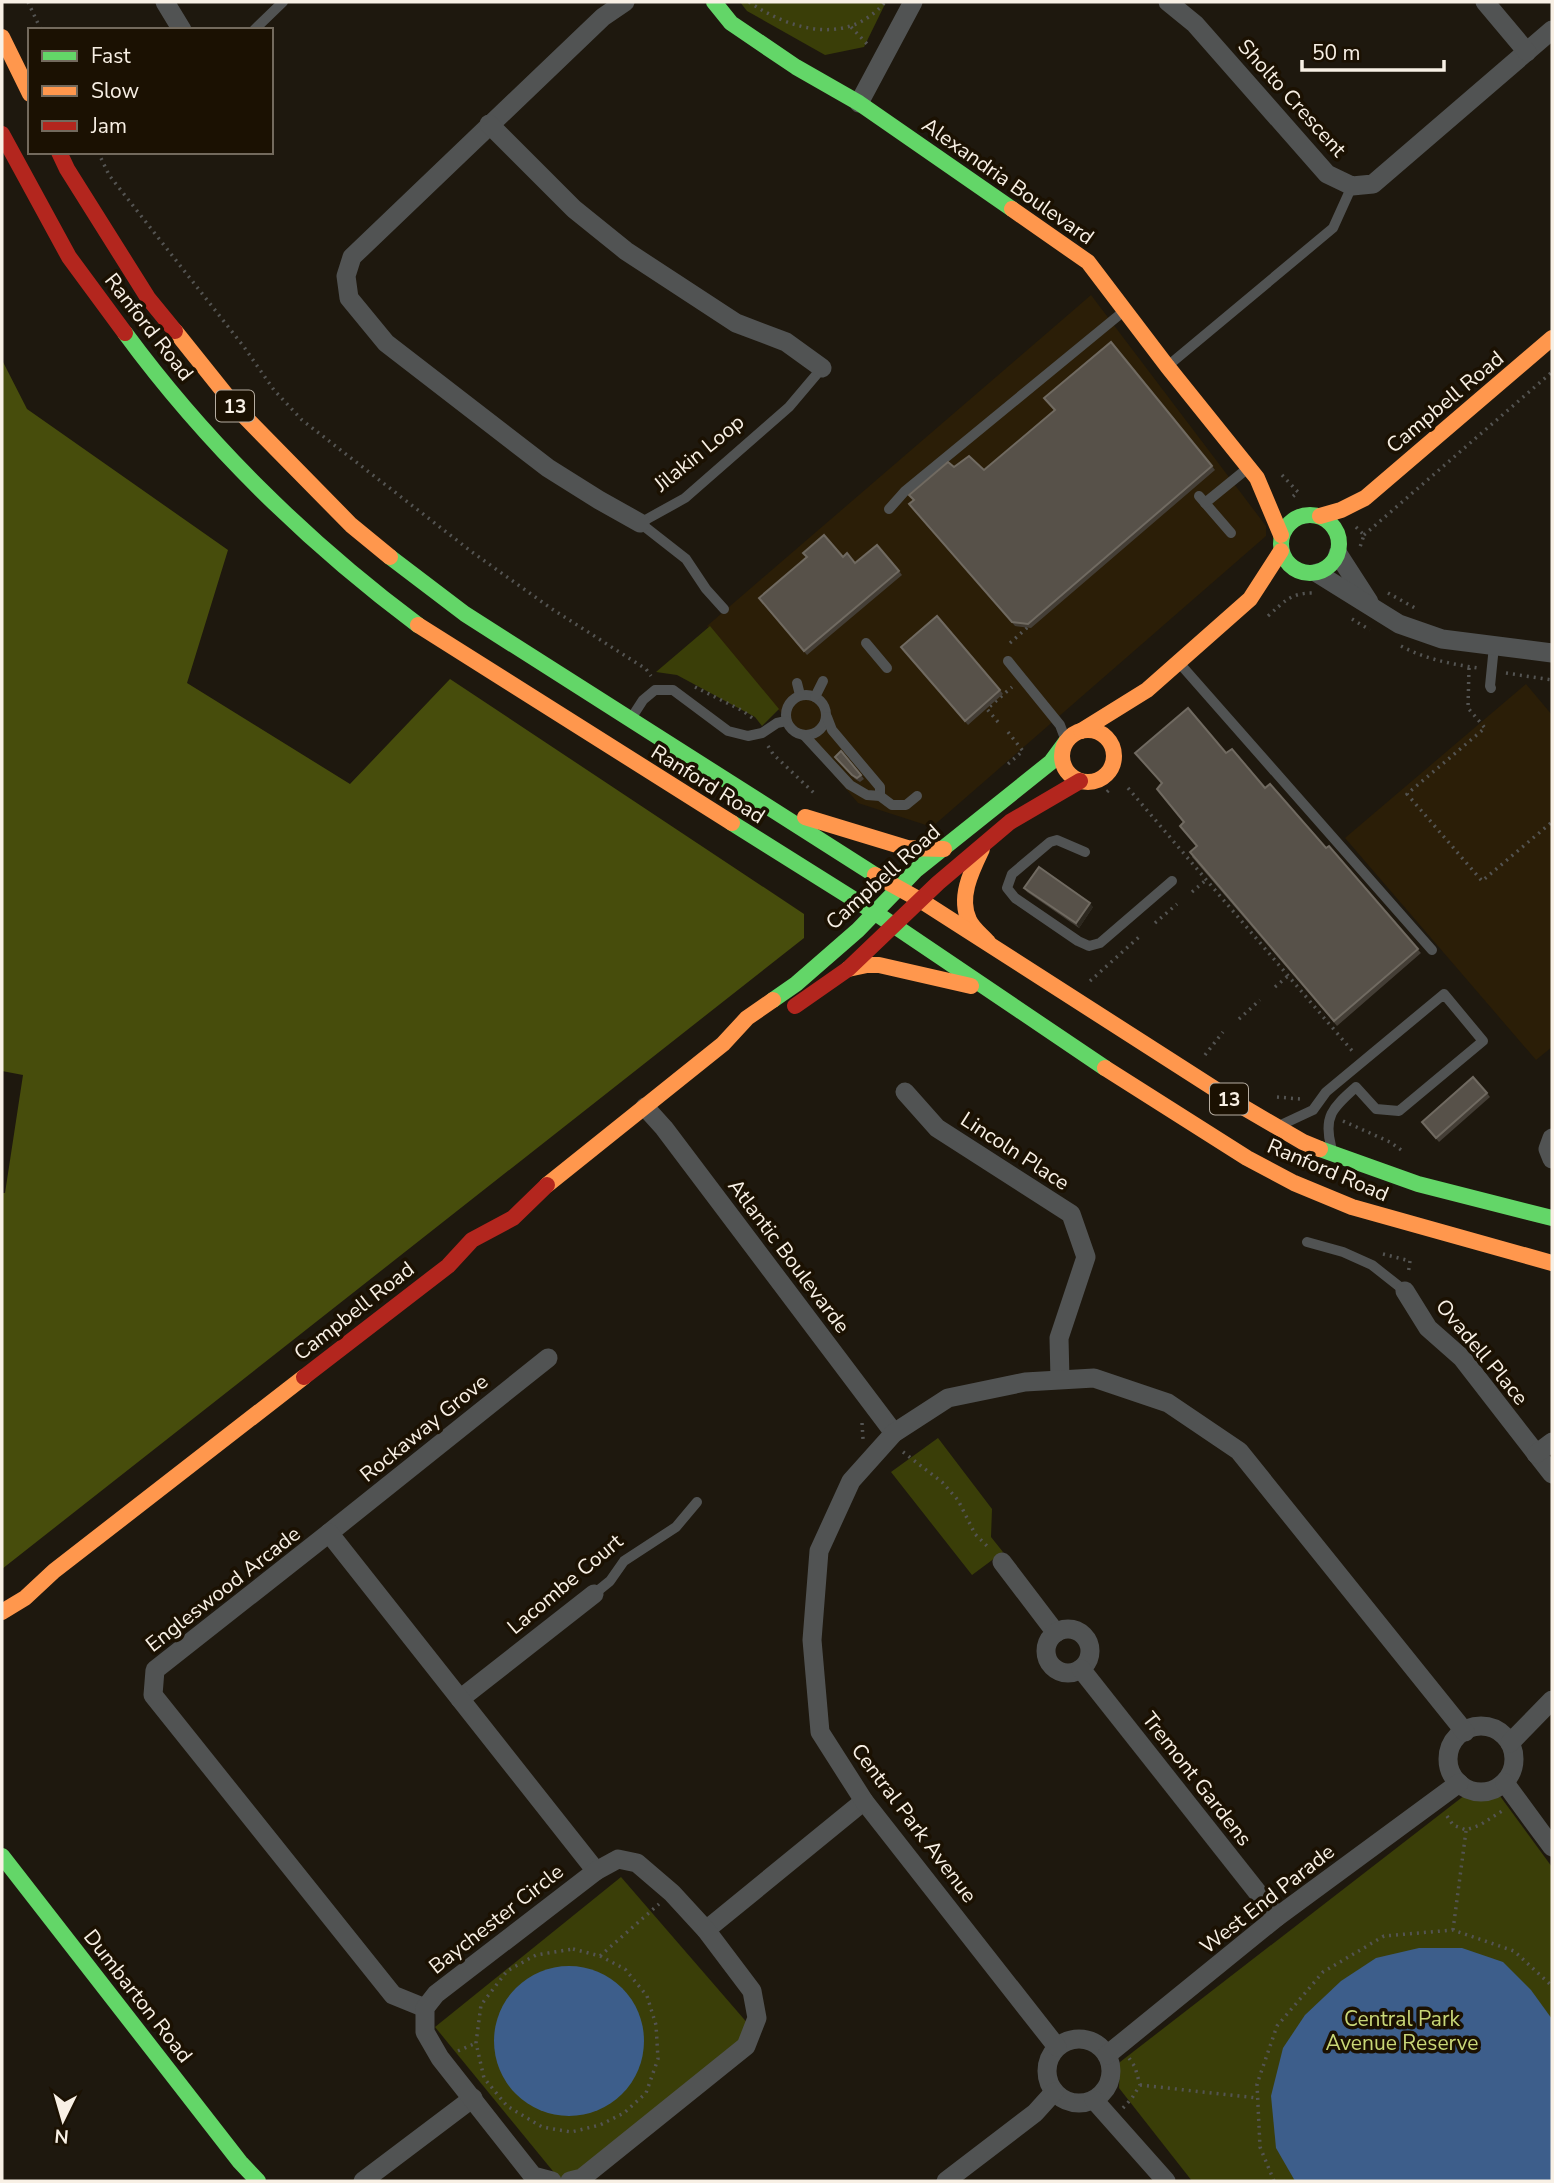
<svg xmlns="http://www.w3.org/2000/svg" width="1554" height="2183" viewBox="0 0 1554 2183" font-family="'Nunito Sans',sans-serif">
	<rect width="100%" height="100%" fill="#1e180e"/>
	<!-- built -->
	<g fill="#2b1e07">
		<path d="M1091 295 1266 526V536L932 827 858 803 707 626Z"/>
		<path d="M1526 684 1552 715V1047L1536 1060 1345 838Z"/>
	</g>
	<!-- green -->
	<g fill="#3a3e08">
		<path d="M740 2H886L864 47 825 55 747 11Z"/>
		<path d="M710 626 779 709 762 726 755 717 677 675 656 672Z"/>
		<path d="M938 1438 992 1509 991 1537 1003 1552 972 1575 891 1472Z"/>
		<path d="M1465 1795 1500 1796 1552 1867V2181H1192L1119 2088 1120 2062Z"/>
		<path d="M621 1877 756 2033 569 2181H561L435 2027Z"/>
	</g>
	<!-- forest -->
	<path fill="#474d0c" d="M2 360 27 409 228 550 187 683 350 784 450 679 804 914V938L2 1569V1193H5L23 1075 2 1071Z"/>
	<!-- water -->
	<g fill="#3d5e8b">
		<path d="M1419 1948H1462L1503 1962 1531 1990 1552 2019V2181H1295L1276 2148 1271 2096 1283 2048 1305 2015 1341 1981 1376 1958Z"/>
		<circle cx="569" cy="2041" r="75"/>
	</g>
	<g fill="none" stroke-linecap="round" stroke-linejoin="round">
		<!-- path -->
		<g stroke="#545452" stroke-width="3.5" stroke-dasharray="2 5" stroke-linecap="butt">
			<path d="M28 2 41 30"/>
			<path d="M749 2C792 31 848 46 885 2"/>
			<path d="M851 27 869 46"/>
			<path d="M98 152 109 175 244 347 274 390 302 420 472 552 552 609 646 669 651 676"/>
			<path d="M1282 475 1298 492 1290 499"/>
			<path d="M1356 527 1364 535 1359 550"/>
			<path d="M1364 535 1552 372"/>
			<path d="M1388 593 1415 608"/>
			<path d="M1268 616C1284 602 1290 593 1312 593"/>
			<path d="M1352 619 1370 630"/>
			<path d="M1010 643 1029 626"/>
			<path d="M1401 646C1425 659 1451 664 1478 668"/>
			<path d="M1469 668 1468 708 1485 728 1407 794 1482 881 1552 822"/>
			<path d="M1506 673 1552 680"/>
			<path d="M695 687 743 711 755 720"/>
			<path d="M998 722 987 709 1012 687"/>
			<path d="M1008 732 1023 751 1008 764"/>
			<path d="M768 746 773 754 814 793"/>
			<path d="M1128 788 1354 1053"/>
			<path d="M1107 792 1110 789"/>
			<path d="M1192 892 1206 880"/>
			<path d="M1155 923 1177 904"/>
			<path d="M1090 981 1139 937"/>
			<path d="M1275 987 1288 976"/>
			<path d="M1239 1019 1260 1000"/>
			<path d="M1205 1055 1223 1032"/>
			<path d="M1277 1097 1300 1099"/>
			<path d="M1343 1121 1390 1142 1404 1152"/>
			<path d="M1383 1254 1410 1261 1408 1275"/>
			<path d="M862 1423 863 1439"/>
			<path d="M903 1452 942 1482 958 1500 975 1534 990 1549"/>
			<path d="M1447 1816 1453 1825 1466 1830 1480 1825 1502 1811"/>
			<path d="M1453 1930 1466 1831"/>
			<path d="M573 1949 600 1956 625 1969 647 1996 656 2025 658 2059 646 2093 624 2113 600 2125 571 2132 542 2127 507 2106 484 2078 476 2043 481 2005 507 1971 536 1955Z"/>
			<path d="M600 1956 659 1904"/>
			<path d="M458 2051 476 2043"/>
			<path d="M1140 2085 1257 2098"/>
			<path d="M1123 2108 1132 2098 1140 2085 1135 2067 1129 2058"/>
			<path d="M1274 2181 1260 2147 1257 2084 1277 2026 1323 1972 1384 1936 1453 1930 1514 1951 1552 1986"/>
		</g>
		<!-- lane -->
		<g stroke="#515353" stroke-width="10">
			<path d="M254 30 283 2"/>
			<path d="M1170 364 1333 228 1352 186"/>
			<path d="M1199 496 1231 533"/>
			<path d="M1205 503 1248 468"/>
			<path d="M889 509 905 491 1124 311"/>
			<path d="M724 609 706 589 686 559 640 523 685 498 789 407 822 368"/>
			<path d="M866 643 887 668"/>
			<path d="M1008 661 1060 725 1066 741"/>
			<path d="M1181 665 1432 950"/>
			<path d="M797 683 800 695"/>
			<path d="M1491 688 1490 686 1494 646"/>
			<circle cx="806" cy="715" r="20"/>
			<path d="M815 697 823 681"/>
			<path d="M632 717 643 700 655 690H673L728 731 748 736 762 733 777 723 786 721"/>
			<path d="M827 717 832 730 880 787V796"/>
			<path d="M804 735 850 785 867 795 880 796 892 805H906L917 796"/>
			<path d="M1085 852 1057 840 1050 842 1012 874 1007 888 1015 898 1078 941 1089 946 1100 943 1172 881"/>
			<path d="M1283 1124 1313 1110 1326 1092 1444 994 1483 1041 1399 1111 1376 1109 1356 1087C1334 1107 1323 1115 1331 1146"/>
			<path d="M1307 1242 1343 1252 1372 1265 1405 1291"/>
			<path d="M594 1594 610 1581 624 1561 676 1527 697 1502"/>
		</g>
		<!-- street -->
		<g stroke="#515353" stroke-width="19">
			<path d="M165 2 182 30"/>
			<path d="M625 2 603 17 352 257 346 276 349 298 386 343 548 468 599 500 640 523"/>
			<path d="M1168 2 1195 24 1327 174 1352 186 1373 184 1552 30"/>
			<path d="M1485 2 1527 52"/>
			<path d="M859 103 913 2"/>
			<path d="M489 124 574 209 626 251 736 323 786 342 822 368"/>
			<path d="M1338 554 1369 602"/>
			<path d="M1317 573 1399 624 1442 639 1552 653"/>
			<path d="M905 1092 937 1128 1071 1214 1086 1257 1059 1338 1060 1379"/>
			<path d="M645 1107 664 1128 894 1433"/>
			<path d="M1552 1138 1548 1149 1552 1159"/>
			<path d="M1405 1291 1428 1328 1462 1358 1552 1474"/>
			<path d="M1536 1454 1552 1442"/>
			<path d="M329 1533 548 1358"/>
			<path d="M1002 1562 1056 1633"/>
			<circle cx="1068" cy="1651" r="22"/>
			<path d="M1081 1669 1277 1917"/>
			<path d="M460 1699 594 1594"/>
			<circle cx="1481" cy="1759" r="33"/>
			<path d="M1510 1743 1552 1700"/>
			<path d="M1505 1783 1552 1847"/>
			<path d="M706 1930 864 1801"/>
			<path d="M425 2008 393 1995 153 1695 155 1670 329 1533 596 1871"/>
			<circle cx="1079" cy="2071" r="32"/>
			<path d="M1057 2047 864 1801 820 1732 812 1640 819 1551 851 1481 894 1433 948 1398 1025 1382 1094 1378 1168 1403 1239 1451 1465 1732"/>
			<path d="M1107 2055 1277 1917 1459 1783"/>
			<path d="M1094 2100 1166 2181"/>
			<path d="M363 2181 473 2098"/>
			<path d="M552 2181 533 2176 440 2058 425 2032V2008L436 1994 596 1871 618 1859 637 1863 672 1893 706 1930 752 1991 757 2018 746 2046 582 2178 570 2181"/>
			<path d="M946 2181 1035 2113 1054 2092"/>
		</g>
		<!-- fast -->
		<g stroke="#63d668" stroke-width="16">
			<path d="M714 2 731 23 796 67 859 103 1012 209"/>
			<path d="M125 333C206 443 308 543 418 625"/>
			<circle cx="1310" cy="544" r="29"/>
			<path d="M390 557 465 614 875 875"/>
			<path d="M732 823 874 912 1105 1068"/>
			<path d="M773 1000 796 984 858 930 916 870 1051 762 1065 743"/>
			<path d="M1320 1149 1418 1184 1552 1218"/>
			<path d="M2 1856 240 2162 258 2181"/>
		</g>
		<!-- slow -->
		<g stroke="#ff974d" stroke-width="16">
			<path d="M2 37 30 94"/>
			<path d="M1012 209 1088 262 1167 366 1257 478 1281 535"/>
			<path d="M175 331 239 411 351 525 390 557"/>
			<path d="M1320 516 1341 510 1365 498 1552 338"/>
			<path d="M418 625 732 823"/>
			<circle cx="1088" cy="756" r="26"/>
			<path d="M1081 731 1147 690 1250 599 1281 551"/>
			<path d="M805 817 907 848 944 849"/>
			<path d="M982 849C972 870 958 897 969 920 973 929 982 935 988 942"/>
			<path d="M875 875 920 900 1243 1107 1303 1142 1320 1149"/>
			<path d="M848 969 867 965H879L971 986"/>
			<path d="M1105 1068 1247 1158 1294 1183 1352 1207 1552 1263"/>
			<path d="M547 1185 723 1044 747 1018 773 1000"/>
			<path d="M2 1612 25 1598 54 1571 304 1377"/>
		</g>
		<!-- jam -->
		<g stroke="#b3261e" stroke-width="16">
			<path d="M2 134 69 257 125 333"/>
			<path d="M59 152 67 169 148 298 175 331"/>
			<path d="M795 1006 848 969 938 883 1010 822 1080 781"/>
			<path d="M304 1377 448 1266 472 1240 513 1218 547 1185"/>
		</g>
	</g>
	<!-- wall -->
	<g fill="#443e36">
		<path d="M1054 410 1212 466 1215 470 1031 628 1015 626 909 504 954 467 984 470Z"/>
		<path d="M843 557 855 563 899 571 902 575 807 655 762 602Z"/>
		<path d="M904 651 1000 690 1003 694 968 725Z"/>
		<path d="M1135 753H1226L1265 788 1326 848 1421 953 1337 1026 1192 857 1197 846 1184 822 1162 784Z"/>
		<path d="M835 757 861 775 864 779 860 782 855 779Z"/>
		<path d="M1024 888 1093 907 1079 928 1027 892Z"/>
		<path d="M1487 1093 1490 1097 1439 1142 1425 1126Z"/>
	</g>
	<!-- shaded-wall -->
	<path fill="#2c271e" d="M1090 903 1093 907 1079 928 1076 923Z"/>
	<!-- building -->
	<g fill="#575149" stroke="#706a61" stroke-width="2">
		<path d="M1111 342 1212 466 1028 624 1012 622 909 504 914 500 909 495 948 462 954 467 969 456 984 470 1055 410 1044 398Z"/>
		<path d="M824 535 843 557 847 553 855 563 877 545 899 571 804 651 759 598 807 557 803 553Z"/>
		<path d="M937 616 1000 690 965 721 901 647Z"/>
		<path d="M1188 708 1226 753 1232 749 1265 788 1270 784 1326 848 1329 846 1418 949 1334 1021 1190 852 1197 846 1180 826 1184 822 1157 789 1162 783 1135 753Z"/>
		<path d="M841 751 861 775 857 778 852 775 835 757Z"/>
		<path d="M1039 867 1090 903 1076 923 1024 888Z"/>
		<path d="M1473 1077 1487 1093 1436 1138 1422 1122Z"/>
	</g>
	<g text-anchor="middle" stroke-width="7" stroke-linejoin="round" paint-order="stroke">
		<!-- shield labels -->
		<g fill="#1b1102" stroke="#b6ada1" stroke-width="2">
			<rect x="216" y="390.5" width="38" height="31" rx="5"/>
			<rect x="1210" y="1083.5" width="38" height="31" rx="5"/>
		</g>
		<g font-size="19" font-weight="bold" fill="#f8f0e5">
			<text x="235" y="413">13</text>
			<text x="1229" y="1106">13</text>
		</g>
		<!-- street labels -->
		<g font-size="21" fill="#f8f0e5" stroke="#1b1102">
			<text transform="translate(1292 98) rotate(48)" y="7">Sholto Crescent</text>
			<text transform="translate(1008 181) rotate(35)" y="7">Alexandria Boulevard</text>
			<text transform="translate(149 327) rotate(52)" y="7">Ranford Road</text>
			<text transform="translate(1445 402) rotate(-40)" y="7">Campbell Road</text>
			<text transform="translate(699 453) rotate(-39)" y="7">Jilakin Loop</text>
			<text transform="translate(708 784) rotate(32)" y="7">Ranford Road</text>
			<text transform="translate(883 877) rotate(-42)" y="7">Campbell Road</text>
			<text transform="translate(1015 1151) rotate(33)" y="7">Lincoln Place</text>
			<text transform="translate(1328 1170) rotate(23)" y="7">Ranford Road</text>
			<text transform="translate(789 1256) rotate(53)" y="7">Atlantic Boulevarde</text>
			<text transform="translate(354 1311) rotate(-38)" y="7">Campbell Road</text>
			<text transform="translate(1482 1352) rotate(50)" y="7">Ovadell Place</text>
			<text transform="translate(424 1428) rotate(-39)" y="7">Rockaway Grove</text>
			<text transform="translate(565 1584) rotate(-40)" y="7">Lacombe Court</text>
			<text transform="translate(223 1589) rotate(-38)" y="7">Engleswood Arcade</text>
			<text transform="translate(1197 1779) rotate(52)" y="7">Tremont Gardens</text>
			<text transform="translate(914 1823) rotate(53)" y="7">Central Park Avenue</text>
			<text transform="translate(1267 1899) rotate(-38)" y="7">West End Parade</text>
			<text transform="translate(496 1919) rotate(-38)" y="7">Baychester Circle</text>
			<text transform="translate(138 1996) rotate(52)" y="7">Dumbarton Road</text>
		</g>
		<!-- park labels -->
		<g font-size="21" fill="#c9d777" stroke="#1b1102">
			<text x="1402" y="2026">Central Park<tspan x="1402" dy="24">Avenue Reserve</tspan></text>
		</g>
	</g>
	<!-- border -->
	<rect width="1554" height="2183" fill="none" stroke="#f8f0e5" stroke-width="7"/>
	<!-- legend -->
	<rect x="28" y="28" width="245" height="126" fill="#1b1102" stroke="#736a5d" stroke-width="2"/>
	<rect x="42" y="51" width="35" height="10" fill="#63d668" stroke="#736a5d" stroke-width="2"/>
	<text x="91" y="63" font-size="21" fill="#f8f0e5">Fast</text>
	<rect x="42" y="86" width="35" height="10" fill="#ff974d" stroke="#736a5d" stroke-width="2"/>
	<text x="91" y="98" font-size="21" fill="#f8f0e5">Slow</text>
	<rect x="42" y="121" width="35" height="10" fill="#b3261e" stroke="#736a5d" stroke-width="2"/>
	<text x="91" y="133" font-size="21" fill="#f8f0e5">Jam</text>
	<!-- north arrow -->
	<g transform="translate(63 2120) rotate(185)" stroke="#1b1102" stroke-width="5" paint-order="stroke">
	<path d="M0-5L12 26L0 18L-12 26Z" fill="#f8f0e5"/>
	<text y="-10" font-size="19" font-weight="bold" text-anchor="middle" fill="#f8f0e5">N</text>
	</g>
	<!-- scale -->
	<path d="M1302 60v10h142v-10" fill="none" stroke="#f8f0e5" stroke-width="3.5"/>
	<text x="1312" y="60" font-size="21" fill="#f8f0e5" stroke="#1b1102" stroke-width="5" paint-order="stroke">50 m</text>
</svg>
